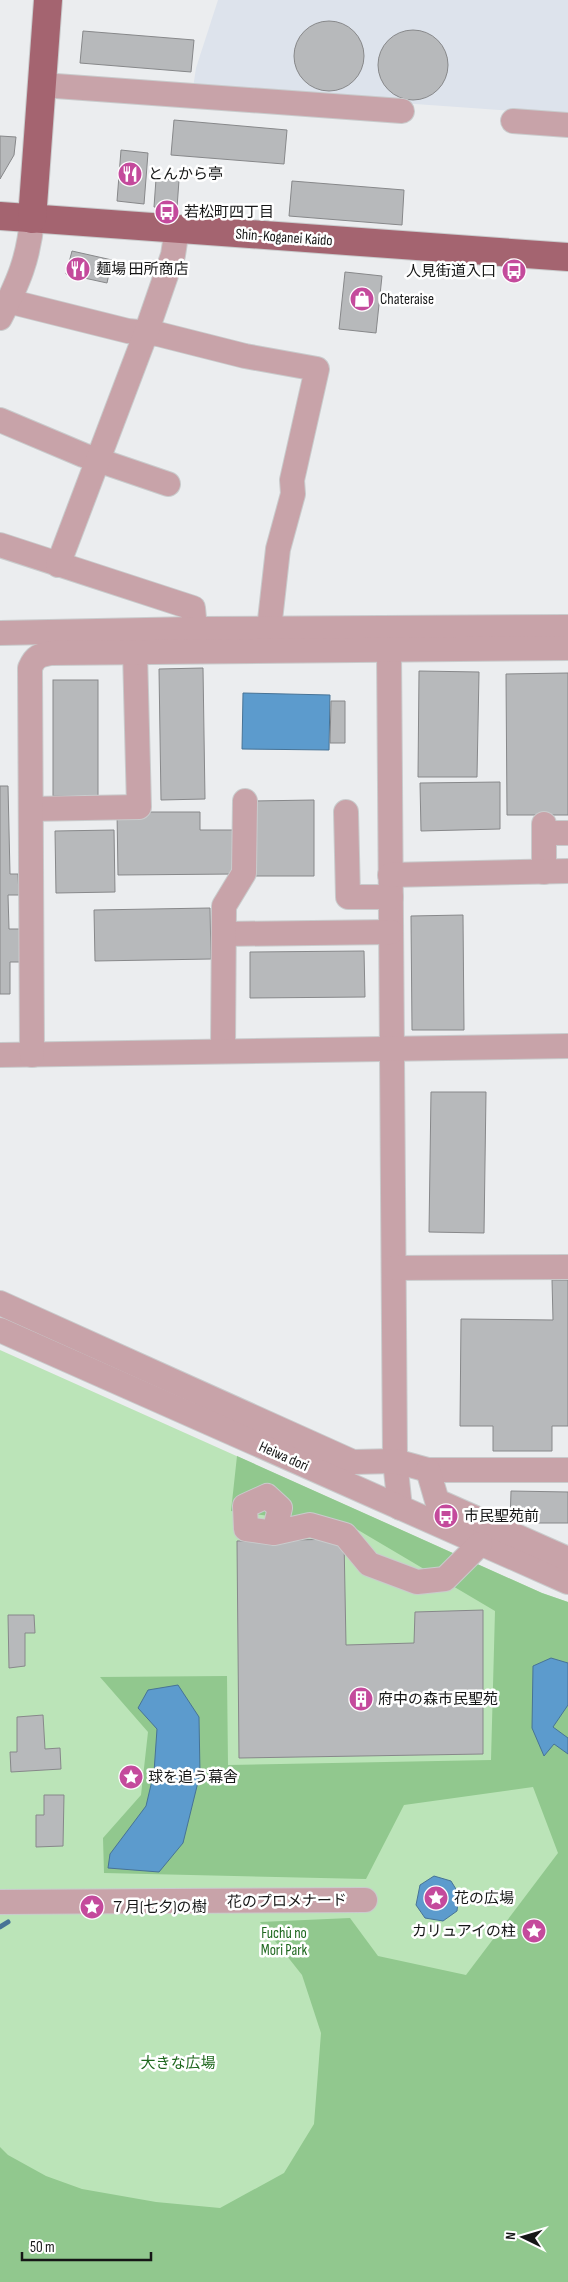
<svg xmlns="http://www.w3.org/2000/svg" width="568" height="2282" viewBox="0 0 568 2282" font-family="'Sofia Sans Condensed','Noto Sans JP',sans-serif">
	<rect width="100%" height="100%" fill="#ebedef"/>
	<!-- built -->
	<path fill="#dde3ec" d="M218 0H568V115L193 88 196 68Z"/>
	<!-- green -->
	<path fill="#bbe4b8" d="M0 1350 542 1593 568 1602V2282H0Z"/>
	<!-- forest -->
	<path fill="#91c88e" d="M237 1456 542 1593 568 1602V2282H0V2147L8 2155 46 2176 82 2189 156 2202 220 2208 284 2173 314 2124 321 2033 302 1975 260 1922 350 1918 378 1956 466 1975 558 1853 533 1787 404 1805 366 1879 104 1873 103 1838 141 1795 148 1732 100 1677 227 1676 228 1765 491 1760 495 1611 353 1527 231 1511Z"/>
	<!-- water -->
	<g fill="#5c9bcd" stroke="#477396">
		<path d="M243 693 330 695 329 750 242 749Z"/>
		<path d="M551 1658 568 1663V1705L553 1727 568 1738V1754L554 1744 544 1756 532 1728 533 1666Z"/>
		<path d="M178 1685 199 1717 200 1774 183 1843 159 1872 108 1868 110 1854 146 1806 154 1772 157 1729 138 1708 148 1690Z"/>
		<path d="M434 1876 451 1881 459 1894 457 1911 443 1921 425 1918 416 1905 420 1885Z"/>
	</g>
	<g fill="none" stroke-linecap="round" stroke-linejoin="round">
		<!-- stream -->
		<path stroke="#477396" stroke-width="5" d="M0 1927 8 1922"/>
	</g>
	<!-- building -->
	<g fill="#b7b9bb" stroke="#87888a">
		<circle cx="329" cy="56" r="35"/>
		<circle cx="413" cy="65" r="35"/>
		<path d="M83 31 194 40 191 72 80 63Z"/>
		<path d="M174 120 287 130 284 164 171 155Z"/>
		<path d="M0 136 16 137 14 155 0 179Z"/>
		<path d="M121 150 148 153 144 204 117 201Z"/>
		<path d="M156 179 179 180 177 208 154 207Z"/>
		<path d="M292 181 404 190 402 225 289 216Z"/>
		<path d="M72 251 112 260 107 283 66 274Z"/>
		<path d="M345 272 382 276 376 333 339 329Z"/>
		<path d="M203 668 205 799 161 800 159 669Z"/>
		<path d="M419 671 479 672 477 777H418Z"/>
		<path d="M568 673V815H507L506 674Z"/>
		<rect x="53" y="680" width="45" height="116"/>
		<path d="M331 701H345V743H330Z"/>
		<path d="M500 782V829L421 831 420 783Z"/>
		<path d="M0 786H8L10 874H18L19 895H8L9 929H21V962H10V994H0Z"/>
		<path d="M314 800V876H254L253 801Z"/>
		<path d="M117 812H200V830H235V874L118 875Z"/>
		<path d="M114 830 115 892 56 893 55 831Z"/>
		<path d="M210 908 211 959 95 961 94 910Z"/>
		<path d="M463 915 464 1030H412L411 916Z"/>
		<path d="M364 951 365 997 250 998V952Z"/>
		<path d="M431 1092H486L484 1233 429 1232Z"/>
		<path d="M552 1280H568V1426H552V1451H493V1426H460L461 1319 553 1320Z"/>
		<path d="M511 1491 568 1492V1523H510Z"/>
		<path d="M344 1539 346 1645 414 1643 415 1612 483 1610V1754L239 1758 237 1541Z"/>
		<path d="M8 1615H34L35 1633H25V1666L9 1668Z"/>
		<path d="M43 1715 45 1749 60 1748 61 1769 11 1772 10 1752H17V1717Z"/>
		<path d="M44 1795H64L63 1846 36 1847V1815H44Z"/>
	</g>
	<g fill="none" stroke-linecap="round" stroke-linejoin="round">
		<defs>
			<g id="minor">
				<path d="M42 85 402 111"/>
				<path d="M513 121 568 125"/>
				<path d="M8 301 128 331 158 334 245 356 317 369 292 480 293 494 278 549 269 629"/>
				<path d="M0 318C18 283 29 258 32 219"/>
				<path d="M0 420 83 455 168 484"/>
				<path d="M0 545 193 608 195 629"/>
				<path d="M58 565 146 333 173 255 177 229"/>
				<path d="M0 633 195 629 568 627"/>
				<path d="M389 650 395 1461 400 1508"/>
				<path d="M31 809 139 807 135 652"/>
				<path d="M346 812 348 897H391"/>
				<path d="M544 833H568"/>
				<path d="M544 872V824"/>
				<path d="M390 875 568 871"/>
				<path d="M224 934 391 932"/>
				<path d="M223 1051 224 906 244 873 245 801"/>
				<path d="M0 1055 568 1046"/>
				<path d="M32 1055 30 668C35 656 40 655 51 653L568 648"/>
				<path d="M394 1268 568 1267"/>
				<path d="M0 1303 353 1462 395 1461 428 1470H568"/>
				<path d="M0 1330 568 1582"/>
				<path d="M428 1470 437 1501 568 1559"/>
				<path d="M274 1533 280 1508 267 1496 245 1506 246 1529 274 1533 310 1525 345 1535 369 1564 417 1582 445 1579 480 1544"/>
				<path d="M0 1902 365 1900"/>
			</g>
			<g id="major">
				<path d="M0 216 568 257"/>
				<path d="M32 219 48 0"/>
			</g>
		</defs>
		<!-- minor casing -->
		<use href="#minor" stroke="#c9cbcc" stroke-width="26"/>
		<!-- major casing -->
		<use href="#major" stroke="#c9cbcc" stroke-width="30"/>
		<!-- minor -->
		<use href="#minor" stroke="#c8a3a9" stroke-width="24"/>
		<!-- major -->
		<use href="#major" stroke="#a46470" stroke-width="28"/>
	</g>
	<!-- icons -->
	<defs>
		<symbol id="restaurant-disc" viewBox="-11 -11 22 22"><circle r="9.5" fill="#c44a9c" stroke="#fff"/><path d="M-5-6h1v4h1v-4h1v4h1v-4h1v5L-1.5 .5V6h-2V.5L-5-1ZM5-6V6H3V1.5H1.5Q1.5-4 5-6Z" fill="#fff"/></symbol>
		<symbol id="bus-disc" viewBox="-11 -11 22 22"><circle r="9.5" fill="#c44a9c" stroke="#fff"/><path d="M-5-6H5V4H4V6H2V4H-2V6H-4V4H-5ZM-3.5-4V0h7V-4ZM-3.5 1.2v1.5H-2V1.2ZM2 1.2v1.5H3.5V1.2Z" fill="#fff"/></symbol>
		<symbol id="shop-disc" viewBox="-11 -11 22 22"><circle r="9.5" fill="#c44a9c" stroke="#fff"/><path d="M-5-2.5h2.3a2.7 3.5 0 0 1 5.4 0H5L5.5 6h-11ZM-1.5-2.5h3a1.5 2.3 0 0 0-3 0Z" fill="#fff"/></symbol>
		<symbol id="building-disc" viewBox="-11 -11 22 22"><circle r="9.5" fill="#c44a9c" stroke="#fff"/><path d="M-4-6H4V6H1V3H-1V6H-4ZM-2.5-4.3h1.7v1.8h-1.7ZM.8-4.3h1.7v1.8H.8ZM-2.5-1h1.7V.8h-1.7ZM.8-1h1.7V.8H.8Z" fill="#fff"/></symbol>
		<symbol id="sight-disc" viewBox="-11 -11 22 22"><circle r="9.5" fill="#c44a9c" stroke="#fff"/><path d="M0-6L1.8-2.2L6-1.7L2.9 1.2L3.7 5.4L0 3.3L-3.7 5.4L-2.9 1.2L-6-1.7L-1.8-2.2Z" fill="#fff"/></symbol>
	</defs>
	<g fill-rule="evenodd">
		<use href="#restaurant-disc" x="116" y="160" width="28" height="28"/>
		<use href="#bus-disc" x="153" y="198" width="28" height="28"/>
		<use href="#restaurant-disc" x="64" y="255" width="28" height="28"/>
		<use href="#bus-disc" x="500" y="257" width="28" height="28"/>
		<use href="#shop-disc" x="348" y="285" width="28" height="28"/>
		<use href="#bus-disc" x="432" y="1502" width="28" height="28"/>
		<use href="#building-disc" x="347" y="1685" width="28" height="28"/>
		<use href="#sight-disc" x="117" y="1763" width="28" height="28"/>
		<use href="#sight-disc" x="422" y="1884" width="28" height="28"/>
		<use href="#sight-disc" x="78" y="1893" width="28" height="28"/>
		<use href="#sight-disc" x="520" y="1917" width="28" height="28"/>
	</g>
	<g text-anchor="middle" stroke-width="5" stroke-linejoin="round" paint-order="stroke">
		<!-- poi labels -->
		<g font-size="15" fill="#161717" stroke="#fff" text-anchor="start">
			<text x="148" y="179">とんから亭</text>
			<text x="184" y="217">若松町四丁目</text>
			<text x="96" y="274">麺場 田所商店</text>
			<text x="496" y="276" text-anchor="end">人見街道入口</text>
			<text x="380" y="304">Chateraise</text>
			<text x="464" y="1521">市民聖苑前</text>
			<text x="378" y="1704">府中の森市民聖苑</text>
			<text x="148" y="1782">球を追う幕舎</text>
			<text x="454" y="1903">花の広場</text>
			<text x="110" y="1912">７月(七夕)の樹</text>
			<text x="516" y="1936" text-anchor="end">カリュアイの柱</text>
		</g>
		<!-- street labels -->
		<g font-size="15" fill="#161717" stroke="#fff">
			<text transform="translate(284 237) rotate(4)" y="5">Shin-Koganei Kaido</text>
			<text transform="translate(284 1456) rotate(24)" y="5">Heiwa dori</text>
			<text transform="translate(287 1901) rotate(-1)" y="5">花のプロメナード</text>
		</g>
		<!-- park labels -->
		<g font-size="15" fill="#1f681f" stroke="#fff">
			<text x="284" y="1938">Fuchū no<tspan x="284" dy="17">Mori Park</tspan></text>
			<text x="178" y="2068">大きな広場</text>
		</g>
	</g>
	<!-- north arrow -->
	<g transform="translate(523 2237) rotate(275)" stroke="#ffffff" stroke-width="4" paint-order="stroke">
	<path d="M0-4L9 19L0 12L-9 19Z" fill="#161717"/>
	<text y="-8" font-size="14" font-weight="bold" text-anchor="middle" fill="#161717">N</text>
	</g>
	<!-- scale -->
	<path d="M22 2252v8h129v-8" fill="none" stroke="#161717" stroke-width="2.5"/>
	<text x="30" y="2252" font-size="15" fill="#161717" stroke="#ffffff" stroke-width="4" paint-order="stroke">50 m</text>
</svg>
